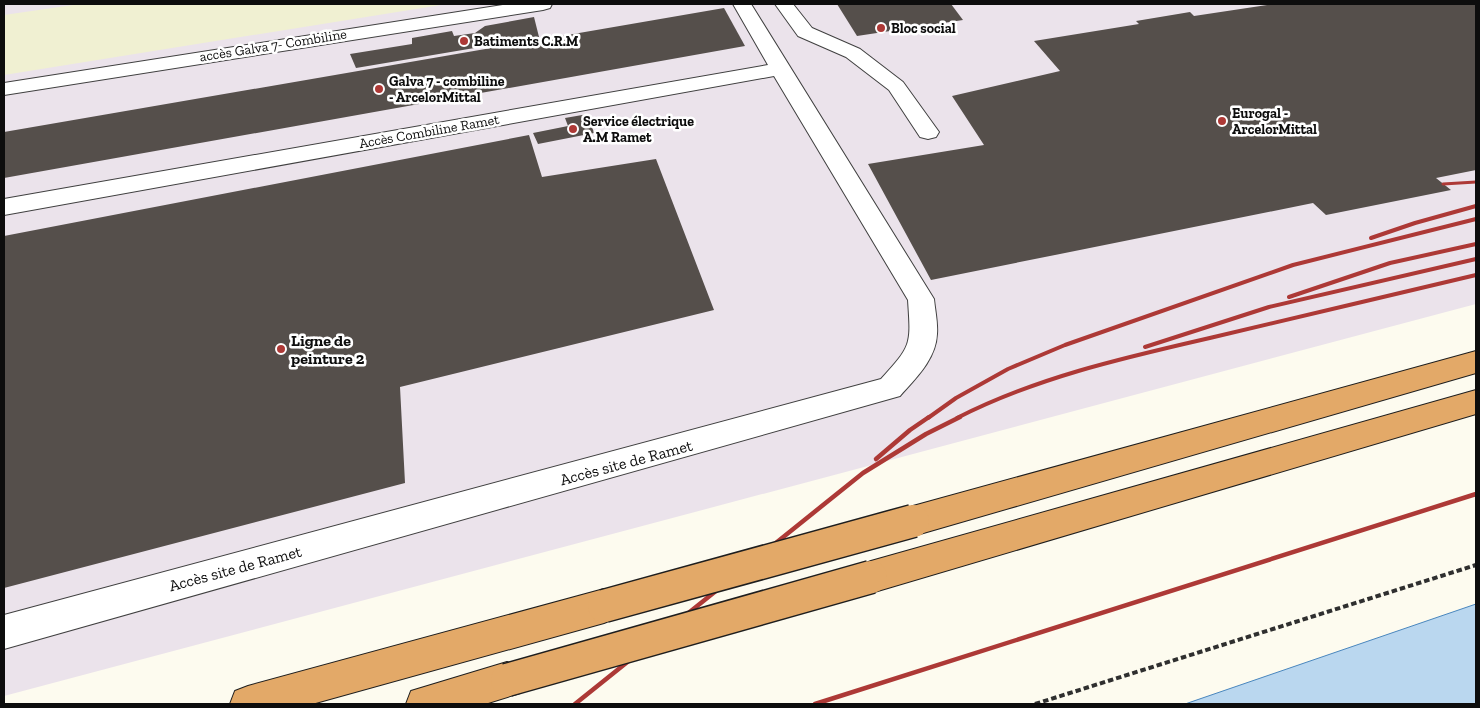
<svg xmlns="http://www.w3.org/2000/svg" width="1480" height="708" viewBox="0 0 1480 708" font-family="'Zilla Slab',serif">
	<rect width="100%" height="100%" fill="#fdfbef"/>
	<!-- industrial -->
	<path fill="#ebe3eb" d="M4 4H1476V304L4 696Z"/>
	<!-- farmland -->
	<path fill="#f0f0d2" d="M80 4H447L4 75V15Z"/>
	<!-- water -->
	<path fill="#bad7ef" stroke="#4986bd" d="M1476 604V704H1185Z"/>
	<!-- building -->
	<g fill="#554f4b">
		<path d="M837 4H951L963 20 857 36Z"/>
		<path d="M1273 4H1476V170L1436 178 1451 190 1326 215 1313 203 931 280 868 164 984 145 952 96 1060 71 1034 41 1139 24 1136 21 1190 12 1194 16Z"/>
		<path d="M724 8 745 46 4 178V132Z"/>
		<path d="M534 17 539 37 356 68 350 54 412 44V38L452 31 454 36 475 33 485 26Z"/>
		<path d="M588 114 594 133 538 144 533 133 568 126 565 118Z"/>
		<path d="M529 135 542 177 656 159 714 310 400 387 405 483 4 588V236Z"/>
	</g>
	<g fill="none" stroke-linecap="round" stroke-linejoin="round">
		<defs>
			<g id="minor">
				<path d="M509 4H552L550 8 543 10 4 95V83Z"/>
				<path d="M733 4H751L934 299C935 310 938 323 937 334 936 359 916 378 900 396L4 649V615L881 379C912 345 911 345 908 300L774 76 4 215V199L768 65Z"/>
				<path d="M775 4H793L812 28 860 49 903 82 939 132 936 137 928 139 920 137 889 90 846 57 798 36Z"/>
			</g>
			<g id="highway">
				<path d="M1476 351V373L913 536 902 531 897 521 902 511 913 506Z"/>
				<path d="M1476 390V414L871 593 859 588 854 577 859 566 871 561Z"/>
				<path d="M604 589 616 594 621 606 616 618 604 623 312 704H230L235 691 248 686Z"/>
				<path d="M507 662 520 667 525 680 520 693 485 704H406L411 691Z"/>
			</g>
		</defs>
		<!-- minor casing -->
		<use href="#minor" stroke="#404040" stroke-width="2"/>
		<!-- highway casing -->
		<use href="#highway" stroke="#1e1e1e" stroke-width="2"/>
		<!-- path -->
		<path stroke="#2f2f2f" stroke-width="4" stroke-dasharray="5.5 3" stroke-linecap="butt" d="M1035 704 1476 565"/>
		<!-- minor -->
		<use href="#minor" fill="#fff" fill-rule="evenodd"/>
		<!-- highway -->
		<use href="#highway" fill="#e3a968" fill-rule="evenodd"/>
		<!-- rail-far2 -->
		<path stroke="#ad3936" stroke-width="3" d="M1443 184 1476 182"/>
		<!-- rail-far1 -->
		<g stroke="#ad3936" stroke-width="4">
			<path d="M1371 238 1415 223 1476 206"/>
			<path d="M1289 297 1390 263 1476 244"/>
			<path d="M1145 347 1269 307 1476 259"/>
			<path d="M928 418 956 398 1008 369 1065 345 1293 265 1476 219"/>
			<path d="M957 418C1037 377 1127 357 1214 337 1301 316 1389 296 1476 275"/>
		</g>
		<!-- rail -->
		<g stroke="#ad3936" stroke-width="4.5">
			<path d="M876 459 910 430 929 417"/>
			<path d="M575 704 863 473 926 434 960 417"/>
			<path d="M815 704 1476 494"/>
		</g>
		<defs>
			<g id="highway-bridge">
				<path d="M604 606 913 521"/>
				<path d="M507 680 871 577"/>
			</g>
		</defs>
		<!-- highway-bridge casing -->
		<use href="#highway-bridge" stroke="#1e1e1e" stroke-width="35" stroke-linecap="butt"/>
		<!-- highway-bridge -->
		<use href="#highway-bridge" stroke="#e3a968" stroke-width="32"/>
	</g>
	<!-- markers -->
	<g fill="#ad3936" stroke="#fff" stroke-width="2">
		<circle cx="881" cy="28" r="5"/>
		<circle cx="464" cy="41" r="5"/>
		<circle cx="379" cy="89" r="5"/>
		<circle cx="1222" cy="121" r="5"/>
		<circle cx="573" cy="129" r="5"/>
		<circle cx="281" cy="349" r="5"/>
	</g>
	<g text-anchor="middle" stroke-width="5" stroke-linejoin="round" paint-order="stroke">
		<!-- far-poi labels -->
		<g font-size="14" font-weight="bold" fill="#0d0d0d" stroke="#fff" text-anchor="start">
			<text x="891" y="33">Bloc social</text>
			<text x="474" y="46">Batiments C.R.M</text>
			<text x="389" y="86">Galva 7 - combiline<tspan x="389" dy="16">- ArcelorMittal</tspan></text>
			<text x="1232" y="118">Eurogal -<tspan x="1232" dy="16">ArcelorMittal</tspan></text>
			<text x="583" y="126">Service électrique<tspan x="583" dy="16">A.M Ramet</tspan></text>
		</g>
		<!-- far-street labels -->
		<g font-size="14" fill="#0d0d0d" stroke="#fff">
			<text transform="translate(273 45) rotate(-9)" y="5">accès Galva 7- Combiline</text>
			<text transform="translate(429 131) rotate(-10)" y="5">Accès Combiline Ramet</text>
		</g>
		<!-- poi labels -->
		<g font-size="16" font-weight="bold" fill="#0d0d0d" stroke="#fff" text-anchor="start">
			<text x="291" y="346">Ligne de<tspan x="291" dy="18">peinture 2</tspan></text>
		</g>
		<!-- street labels -->
		<g font-size="16" fill="#0d0d0d" stroke="#fff">
			<text transform="translate(626 462) rotate(-15)" y="6">Accès site de Ramet</text>
			<text transform="translate(235 568) rotate(-15)" y="6">Accès site de Ramet</text>
		</g>
	</g>
	<!-- border -->
	<rect width="1480" height="708" fill="none" stroke="#0d0d0d" stroke-width="10"/>
</svg>
